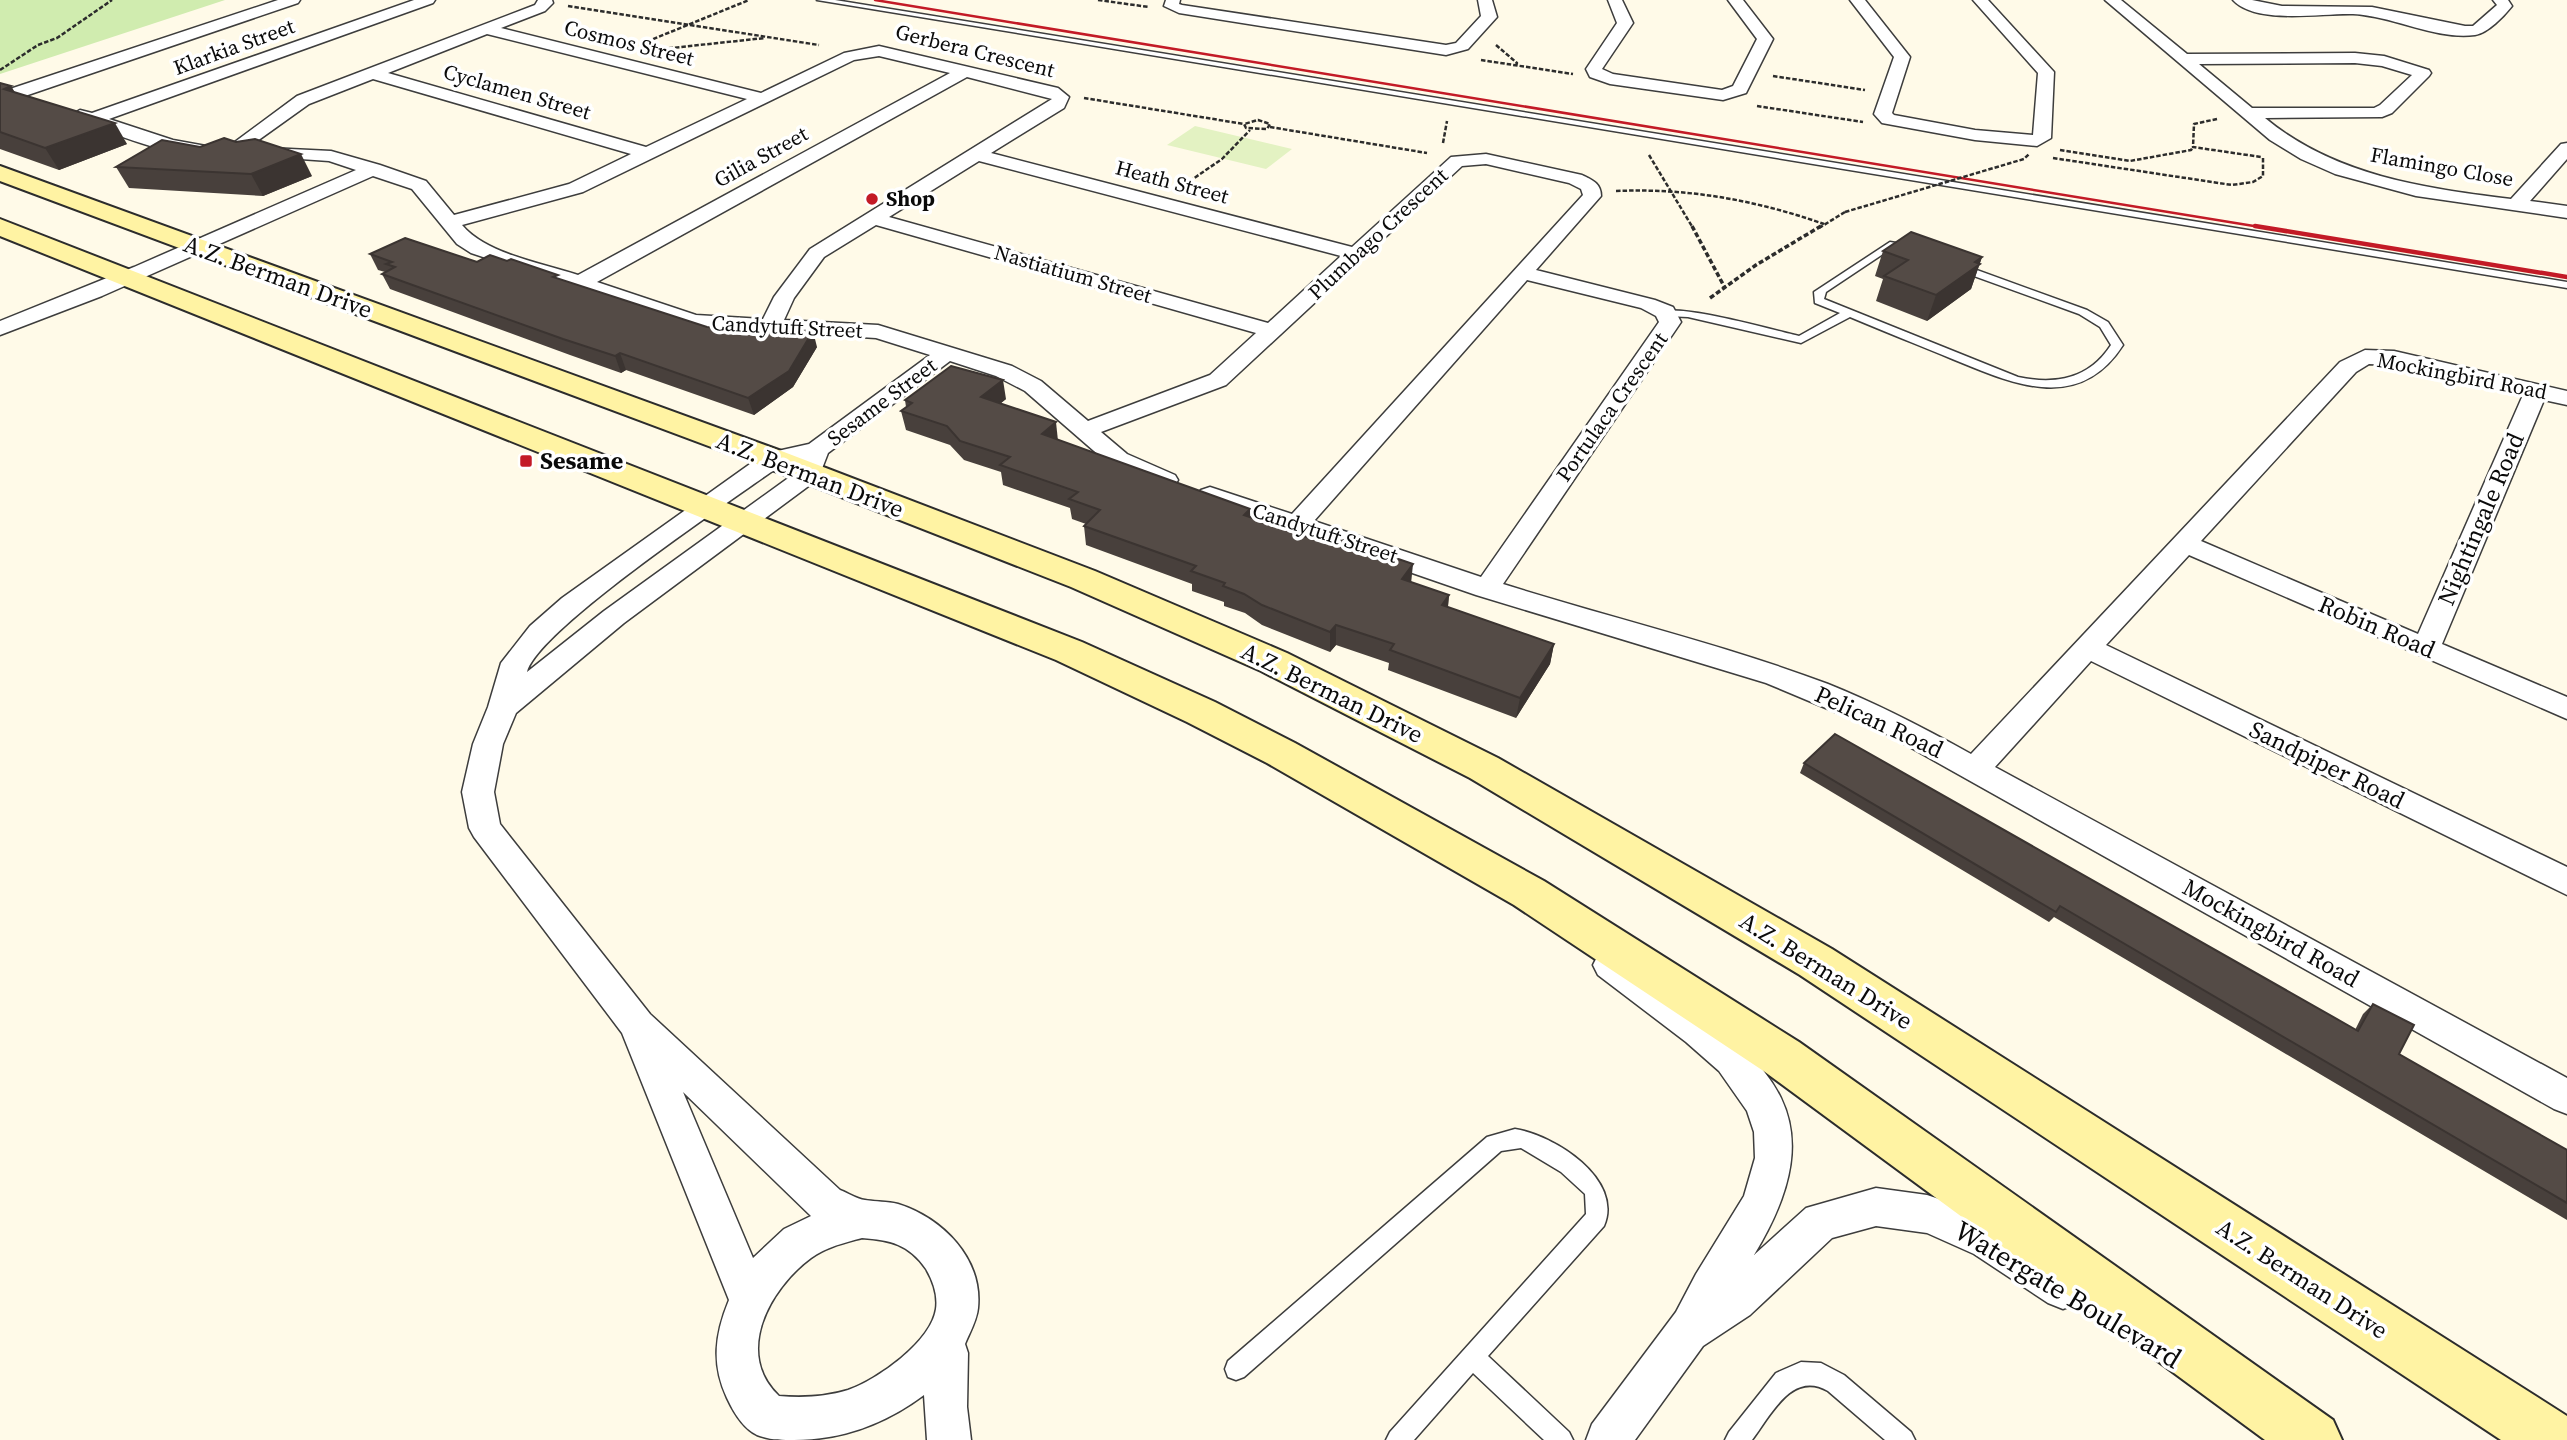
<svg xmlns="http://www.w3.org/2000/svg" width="2567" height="1440" viewBox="0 0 2567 1440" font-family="'Source Serif 4',serif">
	<rect width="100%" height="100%" fill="#fffae8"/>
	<!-- green -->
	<path fill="#d0ecaf" d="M0 0H225L0 74Z"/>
	<!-- pitch -->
	<path fill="#e3f2c2" d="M1195 126 1292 149 1266 169 1167 145Z"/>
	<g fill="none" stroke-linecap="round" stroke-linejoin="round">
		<defs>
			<g id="service">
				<path d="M817 0H835L2567 282V288Z"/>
				<path d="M1890 242 1908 245 2087 310 2108 322 2123 345C2078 415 2011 383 1950 358 1916 344 1883 331 1850 317L1801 343 1688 317 1666 316 1660 313C1675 302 1776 331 1799 336L1840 313 1815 303 1814 292ZM1892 248 1902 250 2079 314 2100 327 2111 345C2089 379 2056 385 2018 377L1824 299 1826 292Z"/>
				<path d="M1515 1129C1554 1135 1624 1179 1604 1226L1488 1356 1569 1432 1573 1440H1544L1473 1373 1414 1440H1386L1390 1432 1586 1214 1585 1194 1561 1172 1521 1148 1501 1151 1244 1377 1236 1380 1228 1377 1225 1369 1228 1361 1487 1137Z"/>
				<path d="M1801 1362 1821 1363 1844 1375 1911 1432 1915 1440H1885L1828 1391C1792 1370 1771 1415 1752 1440H1725L1729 1432 1776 1373Z"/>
			</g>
			<g id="minor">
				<path d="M278 0H300L298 3 22 97H10L8 93 10 89Z"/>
				<path d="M414 0H435L433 3 109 119 173 140 206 146 209 150 206 154C178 161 103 129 74 119L71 115 80 110 92 113Z"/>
				<path d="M538 0H552L553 3 545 11 501 28 761 93 844 53 879 46 1058 88 1069 97 1064 108 991 153 1352 247 1451 157 1486 154 1582 175C1592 180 1601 183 1601 196L1536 270 1655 300 1673 307 1681 322 1503 584C1611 618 1722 644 1828 684 1878 704 1924 728 1971 754L2340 362 2365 350 2394 351 2567 391V405L2544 400 2442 644 2567 697V719L2189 555 2106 645 2567 867V895L2091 661 1995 767 2567 1078V1114L2554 1109 1883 732 1766 683 1476 595 1201 500 1197 495 1201 490 1210 487 1292 514 1583 195 1581 189 1569 183 1486 164 1462 166 1226 385 1101 432 1127 454 1175 475 1178 480 1175 485 1166 487 1157 485 1109 464 1025 391 996 376 950 361 828 453 818 479 624 623 516 713 503 744 494 792 500 824 650 1014 840 1190C848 1193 857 1199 865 1200 876 1202 887 1201 898 1204 942 1218 983 1258 978 1308 977 1320 969 1334 965 1344L968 1353 967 1407 971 1440H927L924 1395C885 1424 842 1440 794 1440 781 1440 770 1440 757 1435 743 1428 734 1413 727 1398 711 1364 715 1334 729 1300L622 1033 474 837 469 828 462 792 473 744 488 707 501 663 530 626 562 598 764 454 809 444 930 355 876 338 694 327 471 253 457 244 412 189 373 176 102 296 0 335V321L134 267 356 170 329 161 257 156 248 151 251 147 331 151 380 165 426 181 454 215 569 184 631 154 373 79 309 104 239 154 233 155 224 150 297 96 535 5ZM487 34 747 99 646 147 388 73ZM879 56 950 73 578 275C542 263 486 254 462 225L583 192 854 60ZM967 77 1052 99 810 249 774 297 763 319 696 315 597 282ZM979 161 1341 256 1268 323 889 217ZM876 225 1256 333 1210 375 1088 421 1041 381 1012 366 878 325 784 320 794 298 824 257ZM1527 280 1641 308 1656 316 1659 322 1481 577 1314 521ZM2369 364 2394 365 2523 395 2418 634 2201 541 2356 372ZM801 460 798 471 604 611 527 672C538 629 735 498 781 465ZM683 1092 811 1216 784 1229 753 1258ZM862 1238C890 1240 909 1244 926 1269 933 1281 938 1295 936 1309 931 1342 877 1380 848 1390 825 1397 803 1398 779 1396 734 1354 769 1289 811 1258 826 1247 844 1243 862 1238Z"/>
				<path d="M1166 0H1180L1179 4 1182 5 1446 45 1456 43 1481 16 1478 0H1492L1497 17 1468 49 1446 55 1179 13 1164 6Z"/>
				<path d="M1608 0H1622L1633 23 1602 69 1613 74 1722 90 1733 86 1757 39 1728 0H1743L1773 39 1746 93 1723 100 1610 84 1590 77 1586 69 1617 23Z"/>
				<path d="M1850 0H1865L1910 57 1892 113 1894 115 1975 130 2033 135 2038 73 1973 0H1988L2054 72 2051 138 2037 146 1975 140 1882 123 1874 114 1894 57Z"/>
				<path d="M2105 0H2121L2187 54 2355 53 2384 56 2429 70 2431 73 2429 76 2392 113 2382 117 2265 118C2335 176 2424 188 2511 199L2561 144 2567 143V159L2530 201 2567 206V218L2416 196 2335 174 2301 159 2270 140ZM2355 63 2382 66 2412 75 2380 105 2374 108H2252L2199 64Z"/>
				<path d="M2233 0H2252L2282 6 2372 7 2465 26H2473L2497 5 2493 0H2508L2512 6C2504 16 2488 33 2475 35 2434 40 2394 16 2353 14 2321 13 2256 25 2233 0Z"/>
				<path d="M1610 951 1622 955C1734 1045 1855 1089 1754 1255L1806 1208 1876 1188 1927 1195 1966 1208 2002 1226 2078 1273 2084 1288 2078 1303 2063 1309 2048 1303 1974 1254 1927 1233 1876 1226 1832 1238 1750 1315 1703 1346 1635 1440H1586L1592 1424 1676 1312 1696 1274 1744 1196 1755 1158 1754 1132 1747 1111 1719 1071 1686 1042 1598 975 1593 965 1598 955Z"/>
			</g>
			<g id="secondary">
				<path d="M0 166 784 452 1095 571 1287 653 1498 758 1832 949 2567 1416V1440H2501L1800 975 1470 778 1261 671 1071 587 762 466 0 181Z"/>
				<path d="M0 219 1082 642 1215 702 1295 743 1544 881 1799 1042 2333 1420 2342 1440H2265L1765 1072 1514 905 1267 763 1187 722 1056 660 0 236Z"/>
			</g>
		</defs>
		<!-- service casing -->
		<use href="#service" stroke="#3d3d3d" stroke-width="3"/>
		<!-- minor casing -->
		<use href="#minor" stroke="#3d3d3d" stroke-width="3"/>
		<!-- secondary casing -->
		<use href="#secondary" stroke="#2c2c2c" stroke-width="4"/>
		<!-- path-far1 -->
		<g stroke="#2c2c2c" stroke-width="2.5" stroke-dasharray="4.5 2" stroke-linecap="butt">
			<path d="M1098 0 1149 7"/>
			<path d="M568 6 819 45"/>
			<path d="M641 44 749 0"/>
			<path d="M1496 45 1517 63 1516 65"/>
			<path d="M662 49 765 38"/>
			<path d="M1481 60 1573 74"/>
			<path d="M0 70 38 45 57 38 112 0"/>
			<path d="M1773 76 1865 90"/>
			<path d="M1084 98 1244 124"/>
			<path d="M1757 106 1863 122"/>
			<path d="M2217 119 2194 124 2193 147 2261 157"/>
			<path d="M1258 120 1270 124 1267 129 1246 128 1244 124Z"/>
			<path d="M1270 127 1427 153"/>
			<path d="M1443 143 1447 121"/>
			<path d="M2060 150 2130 161 2191 150 2193 147"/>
			<path d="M1649 155 1693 228"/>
			<path d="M2053 158 2232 185 2253 182 2263 176V158"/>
			<path d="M1184 185 1222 159 1250 130"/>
			<path d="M1616 191C1689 188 1755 200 1824 224"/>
			<path d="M1819 228 1845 212"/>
		</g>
		<!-- path -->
		<g stroke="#2c2c2c" stroke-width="3.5" stroke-dasharray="5 2.5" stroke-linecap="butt">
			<path d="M1692 226 1725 288"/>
			<path d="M1710 298 1756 265 1821 226"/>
		</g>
		<!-- service -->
		<use href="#service" fill="#fff" fill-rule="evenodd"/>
		<!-- minor -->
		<use href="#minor" fill="#fff" fill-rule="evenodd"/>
		<!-- secondary -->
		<use href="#secondary" fill="#fff3a3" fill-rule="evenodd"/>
		<!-- rail-far1 -->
		<path stroke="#c31a26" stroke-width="2.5" d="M875 0 2266 228"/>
		<!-- rail -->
		<path stroke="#c31a26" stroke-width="4.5" d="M2255 226 2567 277"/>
		<!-- path-bridge -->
		<path stroke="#2c2c2c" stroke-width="2.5" stroke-dasharray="4.5 2" stroke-linecap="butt" d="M1845 212 2024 159 2029 154"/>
	</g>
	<!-- wall -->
	<g fill="#48403c">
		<path d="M0 83 11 86 14 92 127 144 59 170 0 149Z"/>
		<path d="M200 147 312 176 263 196 129 188 116 167Z"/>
		<path d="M1883 251 1982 257 1971 289 1927 321 1876 301 1883 279 1875 276Z"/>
		<path d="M370 254 477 262 560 279 707 327 817 347 793 387 754 415 626 370 621 373 570 355 390 289 382 274 385 272 378 270Z"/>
		<path d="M1006 399 1000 404 1058 440 1250 509V518L1411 582 1449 595 1448 607 1554 644 1550 664 1516 718 1388 670 1389 663 1336 645 1330 652 1262 625 1245 613 1224 606V602L1192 591V584L1086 545 1084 526 1086 524 1072 519 1070 508 1003 485 1001 472 964 460 950 445 906 430 901 411 906 407 905 400Z"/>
		<path d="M1804 763 2355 1030 2363 1014 2373 1004 2399 1054 2567 1150V1220L2054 917 2049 922 1800 773Z"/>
	</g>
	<!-- shaded-wall -->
	<g fill="#3b3431">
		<path d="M11 86 24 107 4 89Z"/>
		<path d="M115 123 127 144 59 170 45 148Z"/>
		<path d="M301 154 312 176 263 196 251 174Z"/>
		<path d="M1982 257 1971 289 1927 321 1936 295Z"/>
		<path d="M813 331 817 347 793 387 754 415 748 398Z"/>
		<path d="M620 353 626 370 621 373 615 356Z"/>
		<path d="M1003 380 1006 399 984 416 981 397Z"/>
		<path d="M1056 422 1058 441 1042 434Z"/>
		<path d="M1250 509 1251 528 1244 515Z"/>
		<path d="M1413 564 1411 584 1402 579Z"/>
		<path d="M1449 595 1447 615 1442 605Z"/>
		<path d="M1336 625V645L1330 652V632Z"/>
		<path d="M1554 644 1550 664 1516 718 1520 698Z"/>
	</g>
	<!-- building -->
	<g fill="#544b46" stroke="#3b3431" stroke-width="2">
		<path d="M0 83 11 86 4 89 115 123 45 148 0 132Z"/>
		<path d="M224 138 236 142 255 139 301 154 251 174 116 167 162 140 200 147Z"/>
		<path d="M1911 232 1982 257 1975 262 1980 264 1936 295 1884 276 1908 260 1883 251Z"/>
		<path d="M405 238 477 262 490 255 507 261 511 259 558 275 553 277 707 327 813 331 789 371 748 398 620 353 615 356 563 339 382 274 395 267 386 264 392 262 370 254Z"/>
		<path d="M951 366 1003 380 981 397 1056 422 1042 434 1250 509 1244 515 1310 538 1317 531 1413 564 1402 579 1449 595 1442 605 1554 644 1520 698 1390 650 1394 644 1336 625 1330 632 1262 605 1244 594 1223 586 1225 583 1191 571 1196 566 1084 526 1100 510 1069 499 1078 492 1000 465 1010 457 960 441 947 426 901 411 912 403 905 400Z"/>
		<path d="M1835 734 2358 1031 2373 1004 2414 1025 2399 1054 2567 1150V1203L2060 906 2056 912 1804 763Z"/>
	</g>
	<!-- markers -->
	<g fill="#c31a26" stroke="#fff" stroke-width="2.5">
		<circle cx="872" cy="199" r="7"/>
		<rect x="519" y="454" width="14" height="14" rx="3.5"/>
	</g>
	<g text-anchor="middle" stroke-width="7" stroke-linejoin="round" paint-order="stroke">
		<!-- far-street labels -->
		<g font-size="21" fill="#0a0a0a" stroke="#fff">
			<text transform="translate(629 43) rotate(14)" y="7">Cosmos Street</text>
			<text transform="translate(234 47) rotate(-20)" y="7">Klarkia Street</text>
			<text transform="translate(975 51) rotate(14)" y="7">Gerbera Crescent</text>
			<text transform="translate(517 92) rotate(16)" y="7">Cyclamen Street</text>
			<text transform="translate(761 157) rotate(-29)" y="7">Gilia Street</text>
			<text transform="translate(2442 167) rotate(10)" y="7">Flamingo Close</text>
			<text transform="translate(1172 182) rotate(15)" y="7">Heath Street</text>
			<text transform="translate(1378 234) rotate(-43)" y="7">Plumbago Crescent</text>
			<text transform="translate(1073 274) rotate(16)" y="7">Nastiatium Street</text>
			<text transform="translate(787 327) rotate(3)" y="7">Candytuft Street</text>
			<text transform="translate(2462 376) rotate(11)" y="7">Mockingbird Road</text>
			<text transform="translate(882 402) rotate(-37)" y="7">Sesame Street</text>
			<text transform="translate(1612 407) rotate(-55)" y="7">Portulaca Crescent</text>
			<text transform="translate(1325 533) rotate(18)" y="7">Candytuft Street</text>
		</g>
		<!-- far-poi labels -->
		<g font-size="21" font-weight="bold" fill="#0a0a0a" stroke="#fff" text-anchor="start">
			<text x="886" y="206">Shop</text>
		</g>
		<!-- street labels -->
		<g font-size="24" fill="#0a0a0a" stroke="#fff">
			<text transform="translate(278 277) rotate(20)" y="8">A.Z. Berman Drive</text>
			<text transform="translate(810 475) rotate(21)" y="8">A.Z. Berman Drive</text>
			<text transform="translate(2481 519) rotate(-67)" y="8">Nightingale Road</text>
			<text transform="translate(2377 627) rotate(23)" y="8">Robin Road</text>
			<text transform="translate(1332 693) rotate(26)" y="8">A.Z. Berman Drive</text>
			<text transform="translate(1879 722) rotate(25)" y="8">Pelican Road</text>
			<text transform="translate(2327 765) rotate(26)" y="8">Sandpiper Road</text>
			<text transform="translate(2271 933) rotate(29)" y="8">Mockingbird Road</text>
			<text transform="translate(1826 971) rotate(32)" y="8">A.Z. Berman Drive</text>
			<text transform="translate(2302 1279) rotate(33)" y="8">A.Z. Berman Drive</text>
		</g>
		<!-- poi labels -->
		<g font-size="24" font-weight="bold" fill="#0a0a0a" stroke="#fff" text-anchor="start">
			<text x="540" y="469">Sesame</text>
		</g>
		<!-- near-street labels -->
		<g font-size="28" fill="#0a0a0a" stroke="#fff">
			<text transform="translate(2068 1294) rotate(31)" y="10">Watergate Boulevard</text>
		</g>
	</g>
</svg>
